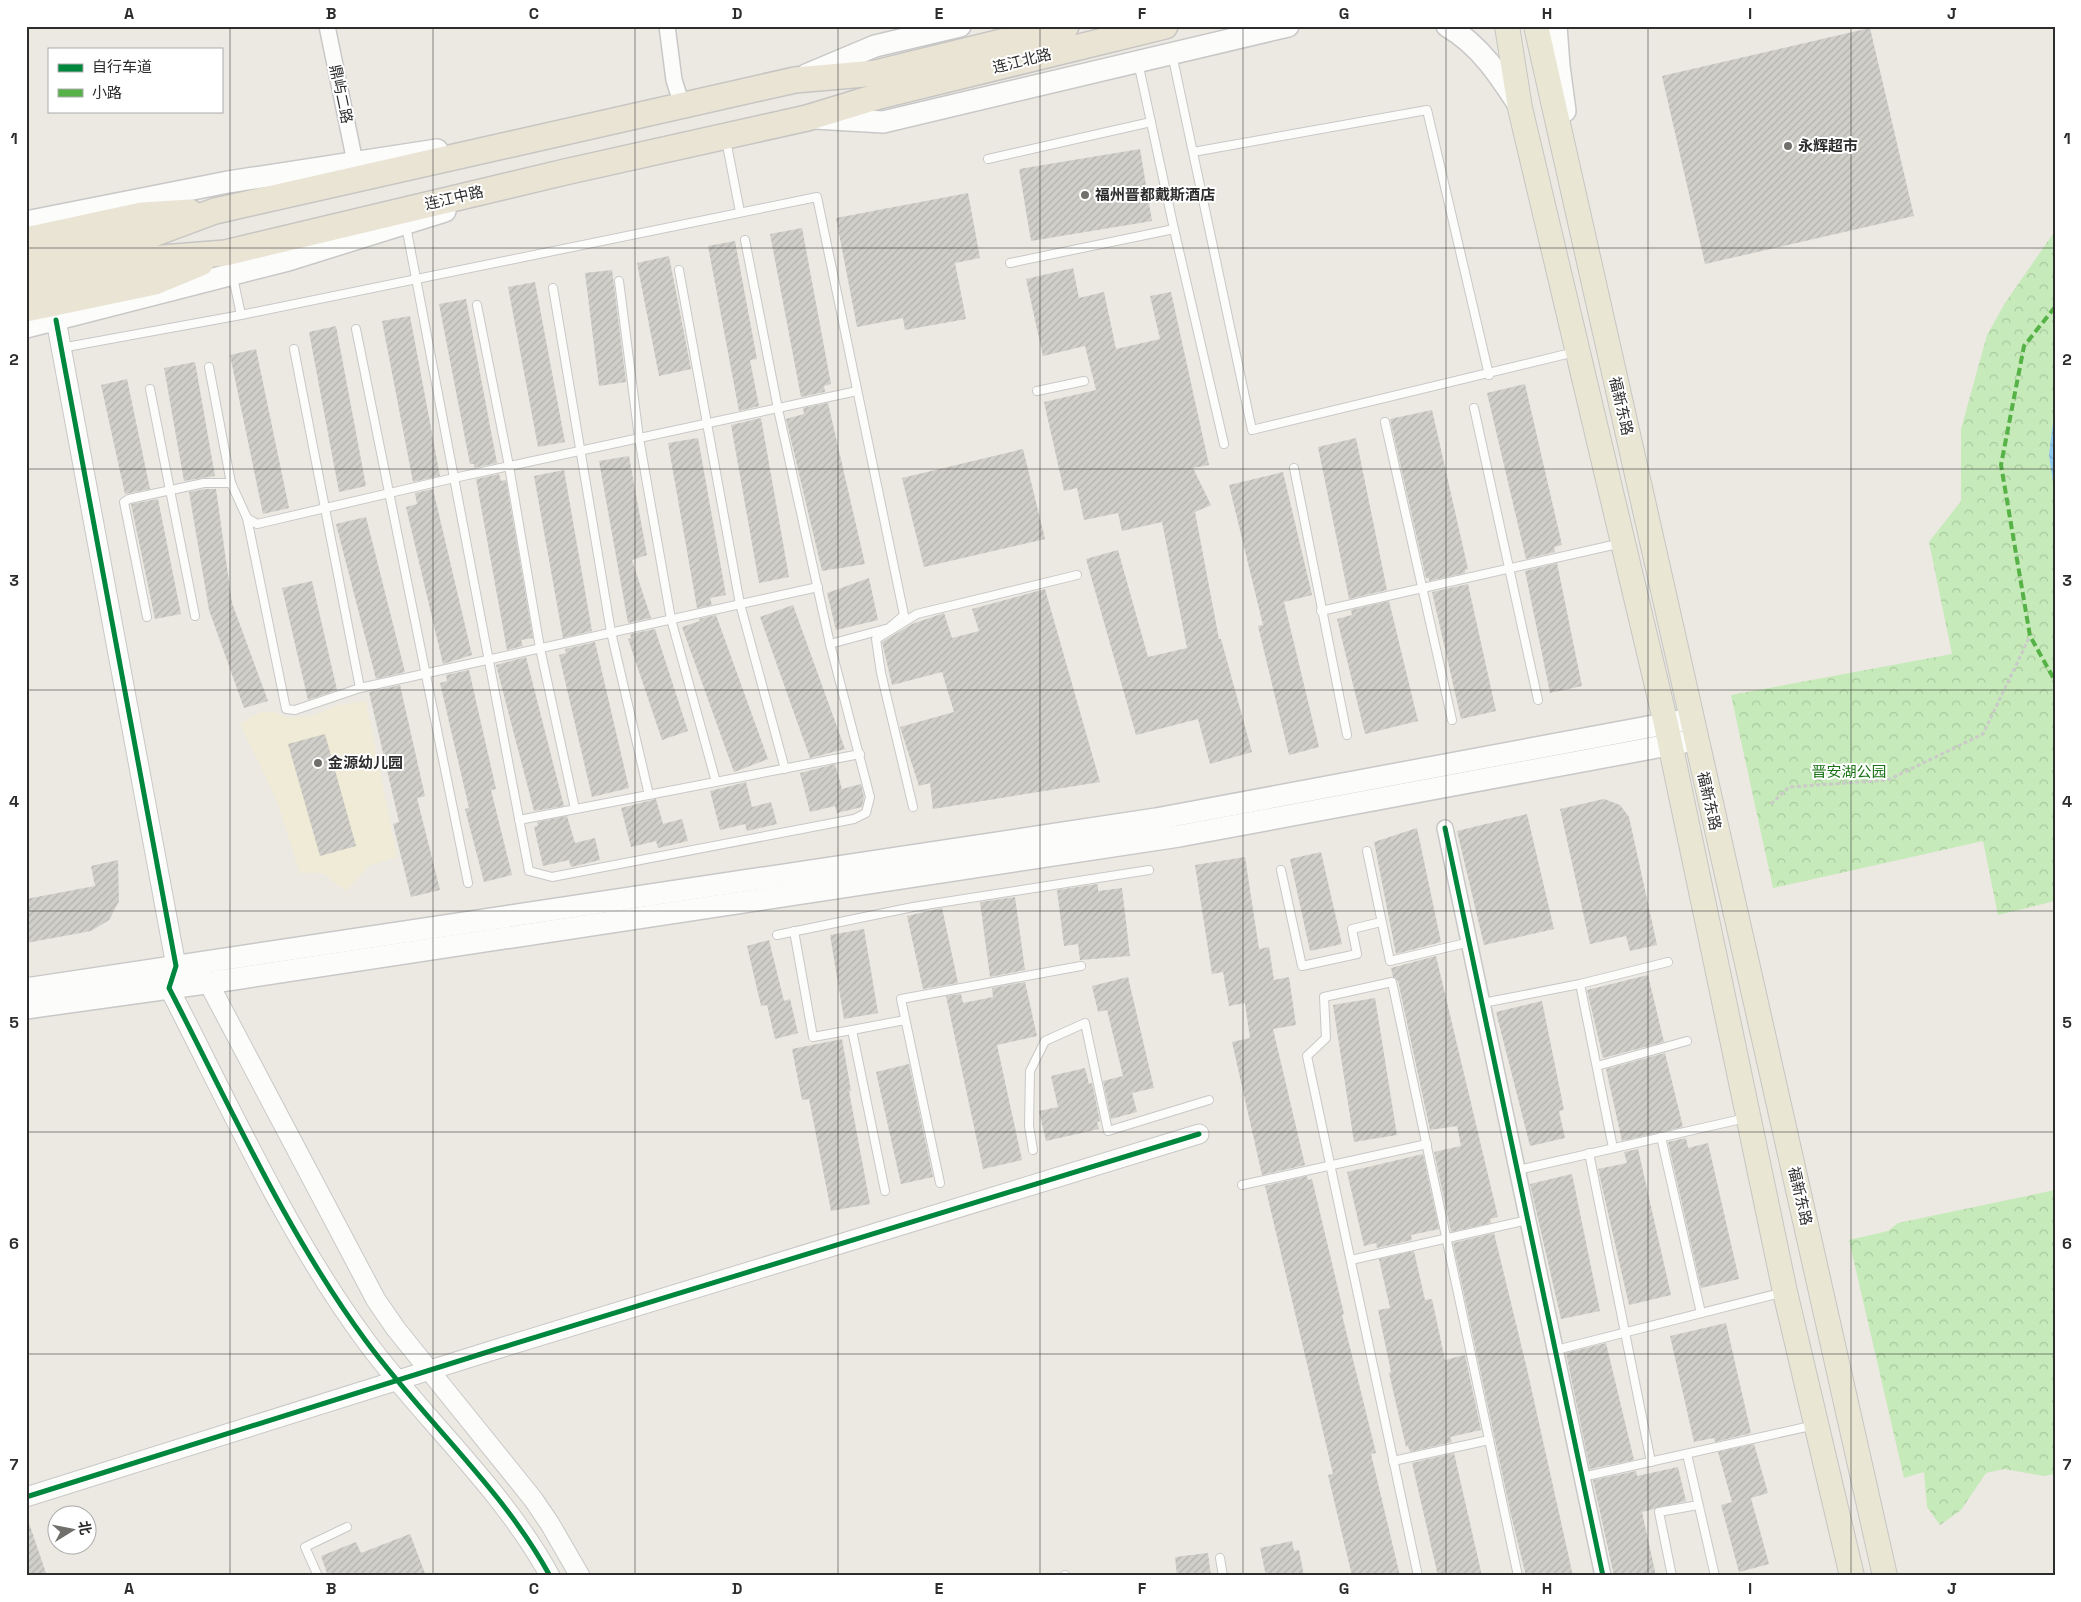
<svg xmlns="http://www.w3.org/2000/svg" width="2081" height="1602" viewBox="0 0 2081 1602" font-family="'Space Grotesk','Noto Sans SC',sans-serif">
	<defs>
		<pattern id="park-crowns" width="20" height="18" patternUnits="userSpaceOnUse" patternTransform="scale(1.25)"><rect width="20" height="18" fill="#c6eab9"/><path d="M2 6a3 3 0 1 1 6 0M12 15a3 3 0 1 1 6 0" fill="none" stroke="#aac99f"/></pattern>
		<pattern id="water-waves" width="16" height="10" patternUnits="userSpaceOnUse" patternTransform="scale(1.25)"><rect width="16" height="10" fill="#91caf2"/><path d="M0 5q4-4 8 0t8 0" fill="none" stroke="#7daed0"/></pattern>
		<pattern id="building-hatch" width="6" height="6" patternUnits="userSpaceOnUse" patternTransform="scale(1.25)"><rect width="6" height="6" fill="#d0cfc9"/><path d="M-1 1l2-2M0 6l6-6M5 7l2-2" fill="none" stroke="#b3b2ad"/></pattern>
	</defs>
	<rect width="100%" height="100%" fill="#ece9e2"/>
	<!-- education -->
	<path fill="#efebd6" d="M366 701 397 857 368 866 346 891 322 873H300L277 801 240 724 261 712H275L288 718 313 716 335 706Z"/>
	<!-- park -->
	<g fill="url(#park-crowns)">
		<path d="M2055 231V901L1998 915 1983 841 1773 888 1731 695 1952 654 1929 542 1961 501V429L1987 335 2005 303Z"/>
		<path d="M2055 1190V1474L2044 1476 2004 1469 1986 1473 1961 1510 1940 1525 1927 1507 1924 1472 1904 1478 1849 1240 1888 1231 1898 1223Z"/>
	</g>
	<!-- water -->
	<path fill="url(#water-waves)" d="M2055 406V495L2049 455Z"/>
	<!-- building -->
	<g fill="url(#building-hatch)">
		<path d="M1870 28 1914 216 1705 264 1662 76Z"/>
		<path d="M1140 149 1152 221 1031 241 1019 169Z"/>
		<path d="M968 193 980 258 955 263 966 319 905 330 903 318 857 327 836 218Z"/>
		<path d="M802 228 831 384 824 386 825 392 801 397 770 234Z"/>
		<path d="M735 241 757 359 750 360 759 406 739 411 708 246Z"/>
		<path d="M669 256 691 369 659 376 637 263Z"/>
		<path d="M1073 268 1079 298 1104 292 1116 349 1160 339 1150 296 1171 292 1209 465 1193 468 1211 505 1195 512 1219 639H1221L1252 752 1210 764 1198 719 1136 735 1086 559 1118 550 1148 657 1187 648 1162 522 1122 531 1118 513 1084 520 1077 488 1064 491 1044 402 1096 390 1085 346 1043 356 1026 279Z"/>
		<path d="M612 270 626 382 599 386 585 273Z"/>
		<path d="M535 282 565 442 538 447 508 287Z"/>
		<path d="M466 299 497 463 474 468V464H470L439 304Z"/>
		<path d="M410 316 440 476 413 482 382 321Z"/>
		<path d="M336 326 366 486 339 492 309 332Z"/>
		<path d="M256 349 289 508 263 514 230 355Z"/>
		<path d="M195 362 215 476 184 481 164 368Z"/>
		<path d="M127 379 150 489 125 494 101 385Z"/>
		<path d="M1525 384 1562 545 1554 547 1555 552 1526 559 1487 393Z"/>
		<path d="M828 403 865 564 822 571 786 419 804 414 803 408Z"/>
		<path d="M1432 410 1468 569 1465 570V573L1429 581V578H1426L1390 419Z"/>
		<path d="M761 418 789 577 759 583 731 425Z"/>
		<path d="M698 438 726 595 710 598 712 605 697 608 668 443Z"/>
		<path d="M1356 438 1387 590 1349 599 1318 447Z"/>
		<path d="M1023 449 1045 539 924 567 902 478Z"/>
		<path d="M629 456 647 555 632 560 651 618 628 623 599 461Z"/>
		<path d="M564 470 592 631 563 638 534 476Z"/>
		<path d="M1283 472 1312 595 1284 602 1319 747 1289 755 1258 626 1263 625 1229 485Z"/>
		<path d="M499 474 501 481 506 480 533 638 521 640 523 646 507 650 476 479Z"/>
		<path d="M205 489H216L232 603 268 701 244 708 209 610 189 492Z"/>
		<path d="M433 489 472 655 443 664 406 507 417 504 415 493Z"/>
		<path d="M158 499 181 614 155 619 131 504Z"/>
		<path d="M366 517 405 672 376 679 336 524Z"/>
		<path d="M1557 563 1582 686 1550 693 1525 571Z"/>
		<path d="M869 578 878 620 836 630 827 593Z"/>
		<path d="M312 581 337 690 308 700 282 588Z"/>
		<path d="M1468 584 1496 711 1461 719 1432 592Z"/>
		<path d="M1045 589 1100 782 933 809 930 783 919 786 900 727 954 712 942 672 892 685 882 642 912 624 944 613 952 638 979 631 972 609Z"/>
		<path d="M1389 601 1418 721 1365 734 1337 619 1352 615 1351 610Z"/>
		<path d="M793 605 845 749 810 758 760 617Z"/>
		<path d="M716 615 768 759 734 772 682 627 700 621 699 619Z"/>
		<path d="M655 629 688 731 662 740 628 639 631 638 630 634Z"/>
		<path d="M595 642 629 788 592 797 559 655 566 653 565 649Z"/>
		<path d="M526 657 564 806 534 811 496 665Z"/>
		<path d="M469 670 496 789 491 790 512 875 484 882 465 809 469 808 440 683 447 681 446 675Z"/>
		<path d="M400 685 425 796 417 798 440 890 411 897 393 824 399 822 369 692Z"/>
		<path d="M325 734 356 846 320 856 288 744Z"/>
		<path d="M835 764 842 789 861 784 864 797 862 807 837 813 835 806 810 812 800 773Z"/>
		<path d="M746 782 752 807 771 802 777 824 747 831 745 824 720 830 710 791Z"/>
		<path d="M656 799 663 824 682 819 688 841 658 848 656 841 631 847 621 808Z"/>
		<path d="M1604 799 1620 805 1629 817 1657 945 1630 951 1626 936 1590 944 1560 809Z"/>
		<path d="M1527 814 1554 929 1484 945 1457 831Z"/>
		<path d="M567 816 575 843 595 838 600 860 571 867 569 860 543 866 534 827 538 826 537 822Z"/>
		<path d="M1417 828 1441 942 1396 954 1374 842Z"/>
		<path d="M1321 852 1342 944 1310 951 1290 859Z"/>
		<path d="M1245 857 1259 949 1269 947 1274 980 1289 977 1296 1025 1273 1029 1305 1165 1262 1175 1232 1042 1250 1038 1245 1003 1229 1006 1223 972 1212 974 1195 865Z"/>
		<path d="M118 860 119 901 109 920 91 931 26 943V899L95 886 91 866Z"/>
		<path d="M1098 884V891L1122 888 1130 956 1080 960 1078 944 1064 946 1057 890Z"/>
		<path d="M1015 897 1025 970 990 977 980 902Z"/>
		<path d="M942 908 958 983 923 989 907 916Z"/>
		<path d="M864 929 878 1013 844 1019 830 935Z"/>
		<path d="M769 940 784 1001 790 999 798 1033 775 1039 767 1005 761 1006 747 946Z"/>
		<path d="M1436 956 1498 1217 1490 1219 1491 1223 1451 1232 1434 1152 1461 1146 1457 1126 1430 1130 1398 981 1393 977 1391 968Z"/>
		<path d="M1648 975 1664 1042 1603 1058 1587 990Z"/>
		<path d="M1128 977 1154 1088 1132 1093 1137 1112 1111 1119 1103 1081 1123 1076 1107 1010 1098 1012 1092 986Z"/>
		<path d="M1025 982 1037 1036 997 1045 1022 1160 983 1169 946 996 961 994 963 1003 993 997 992 988Z"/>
		<path d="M1375 998 1397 1135 1354 1142 1333 1005Z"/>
		<path d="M1542 1001 1564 1110 1559 1111 1565 1138 1530 1146 1496 1012Z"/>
		<path d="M842 1039 851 1091H849L870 1204 831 1211 809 1099 802 1100 792 1049Z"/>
		<path d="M1665 1053 1683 1127 1622 1141 1606 1069Z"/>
		<path d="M909 1064 933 1177 901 1184 876 1072Z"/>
		<path d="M1085 1068 1089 1084 1092 1083 1100 1121 1097 1122 1099 1129 1046 1141 1039 1111 1058 1107 1051 1076Z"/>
		<path d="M1686 1138 1688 1148 1708 1143 1739 1279 1701 1288 1668 1142Z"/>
		<path d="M1638 1149 1671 1295 1629 1305 1598 1169 1627 1163 1624 1152Z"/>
		<path d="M1423 1154 1439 1229 1411 1235 1412 1240 1377 1248 1376 1243 1364 1246 1347 1172Z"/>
		<path d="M1572 1174 1600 1311 1561 1319 1530 1184Z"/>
		<path d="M1307 1176 1308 1180 1312 1179 1344 1314 1342 1315 1376 1453 1371 1454 1400 1576H1352L1328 1475 1333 1474 1265 1186Z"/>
		<path d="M1494 1233 1527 1369 1573 1576H1526L1511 1515 1453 1243Z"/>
		<path d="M1414 1251 1425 1300 1432 1299 1445 1360 1465 1355 1481 1430 1450 1437 1452 1442 1410 1452 1408 1446 1406 1447 1389 1373 1391 1372 1378 1310 1390 1308 1379 1259Z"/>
		<path d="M1726 1323 1751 1433 1715 1442 1714 1438 1694 1442 1670 1336Z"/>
		<path d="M1606 1343 1634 1460 1590 1469 1566 1353Z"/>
		<path d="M1754 1444 1768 1493 1751 1498 1769 1564 1739 1572 1721 1505 1732 1502 1718 1452Z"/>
		<path d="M1454 1453 1482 1576H1438L1412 1463Z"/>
		<path d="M1678 1467 1686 1501 1642 1512 1656 1576H1614L1593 1480 1636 1471 1637 1476Z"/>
		<path d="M26 1523H29L47 1576H26Z"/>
		<path d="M410 1534 426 1576H328L321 1556 356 1542 361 1553Z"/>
		<path d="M1292 1541 1294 1551 1299 1550 1304 1576H1266L1260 1548Z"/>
		<path d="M1208 1553 1211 1576H1177L1175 1557Z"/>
	</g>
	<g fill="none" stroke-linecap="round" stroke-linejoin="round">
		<defs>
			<g id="service">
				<path d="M1172 54 1252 430 1575 352"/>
				<path d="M1138 62 1174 229"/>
				<path d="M726 140 740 212"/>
				<path d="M1193 152 1427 110 1489 375"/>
				<path d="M988 159 1151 122"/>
				<path d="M406 226 529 871 552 877 854 819 866 813 870 797 830 644 778 409 745 240"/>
				<path d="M1010 263 1174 229 1224 444"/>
				<path d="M679 270 740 604 785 769"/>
				<path d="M233 277 241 315"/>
				<path d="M619 281 639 438 671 619 716 782"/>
				<path d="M553 288 611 632 649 795"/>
				<path d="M477 305 509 466 540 648 575 809"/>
				<path d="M356 329 468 883"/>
				<path d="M61 348 241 315 817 197 904 615 889 628 830 644"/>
				<path d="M294 349 360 688"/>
				<path d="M209 367 231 483"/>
				<path d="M150 389 195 616"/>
				<path d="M1037 391 1084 381"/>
				<path d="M1474 408 1538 700"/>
				<path d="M1385 422 1452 720"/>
				<path d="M1294 468 1347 735"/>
				<path d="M247 518 286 709 295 710 360 688 818 587"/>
				<path d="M1321 611 1622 543"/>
				<path d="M147 617 124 502 129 499 204 483H231L247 518 257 524 454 478 857 391"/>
				<path d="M913 807 881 673 876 639 917 614 1077 575"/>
				<path d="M519 820 860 754"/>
				<path d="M1367 851 1390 961 1470 942"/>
				<path d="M1281 870 1302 966 1357 954 1352 929 1381 922"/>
				<path d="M794 931 813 1037 852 1030 885 1191"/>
				<path d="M777 935 913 907 1149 870"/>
				<path d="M1580 984 1613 1148"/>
				<path d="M1483 1003 1580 984 1668 962"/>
				<path d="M852 1030 905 1020"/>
				<path d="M1597 1066 1687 1041"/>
				<path d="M1661 1137 1701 1313"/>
				<path d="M1033 1150 1029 1126 1030 1071 1045 1041 1085 1023 1108 1131 1209 1100"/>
				<path d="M1589 1153 1651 1462"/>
				<path d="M1518 1170 1746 1118"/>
				<path d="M940 1183 901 999 1081 966"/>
				<path d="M1242 1185 1427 1144"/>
				<path d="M1351 1260 1528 1220"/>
				<path d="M1556 1350 1784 1292"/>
				<path d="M1687 1454 1715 1576"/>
				<path d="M1393 1461 1489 1440"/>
				<path d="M1582 1477 1815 1425"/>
				<path d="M1220 1558 1223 1576"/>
				<path d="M1065 1575V1576"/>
				<path d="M318 1576 305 1547 347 1527"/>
				<path d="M1418 1576 1307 1056 1326 1038 1324 997 1392 982 1518 1576"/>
				<path d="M1672 1576 1659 1512 1698 1505"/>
			</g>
			<g id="minor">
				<path d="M327 26 355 162"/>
				<path d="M667 26 674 80 682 105"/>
				<path d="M1445 828 1603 1576"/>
			</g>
			<g id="tertiary">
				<path d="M56 320 176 966 169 988C230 1106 287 1234 366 1341 425 1421 502 1488 550 1576"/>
				<path d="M196 976 208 982 376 1300 396 1329 533 1499 550 1524 580 1576"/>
				<path d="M26 1497 497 1349 1199 1134"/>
			</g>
			<g id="secondary">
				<path d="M1447 26C1480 45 1500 76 1520 107"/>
				<path d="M1556 26 1559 66 1565 111"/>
				<path d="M806 75 875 46 960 26"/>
				<path d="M815 118 883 122 1288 26"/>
				<path d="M26 222 228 182 437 150"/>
				<path d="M26 327 288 260 445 211"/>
				<path d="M26 989 1156 819 1691 719"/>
				<path d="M26 1008 234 979 1179 836 1695 740"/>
			</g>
			<g id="primary">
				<path d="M1507 26 1520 108 1666 724 1785 1292 1852 1576"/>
				<path d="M1536 26 1885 1576"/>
			</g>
			<g id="trunk">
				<path d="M26 240 142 215 190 212"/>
				<path d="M26 262 145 237 215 211 795 80 876 73 1066 26"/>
				<path d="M26 286 150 259 225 253 565 172 807 118 879 96 1165 26"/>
				<path d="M26 309 155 282 201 263"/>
			</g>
		</defs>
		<!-- service casing -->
		<use href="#service" stroke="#c9c8c8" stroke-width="10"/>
		<!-- minor casing -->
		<use href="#minor" stroke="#c9c8c8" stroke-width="18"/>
		<!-- tertiary casing -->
		<use href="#tertiary" stroke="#c9c8c8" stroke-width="21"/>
		<!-- secondary casing -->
		<use href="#secondary" stroke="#c9c8c8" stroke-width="24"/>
		<!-- primary casing -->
		<use href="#primary" stroke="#c6c5c3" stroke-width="26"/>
		<!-- trunk casing -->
		<use href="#trunk" stroke="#c6c5c3" stroke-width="28"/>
		<!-- path -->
		<path stroke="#cacac9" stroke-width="3" stroke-dasharray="4 2.5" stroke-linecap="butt" d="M1771 804 1789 787 1888 780 1983 734 2030 636"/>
		<!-- service -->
		<use href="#service" stroke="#fcfcfb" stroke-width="8"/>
		<!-- minor -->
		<use href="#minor" stroke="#fcfcfb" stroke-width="15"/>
		<!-- tertiary -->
		<use href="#tertiary" stroke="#fcfcfb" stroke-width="19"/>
		<!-- secondary -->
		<use href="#secondary" stroke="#fcfcfb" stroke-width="21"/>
		<!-- primary -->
		<use href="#primary" stroke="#e9e7d4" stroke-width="24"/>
		<!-- trunk -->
		<use href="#trunk" stroke="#eae4d4" stroke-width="25"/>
		<!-- quiet -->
		<path stroke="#56b246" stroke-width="4" stroke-dasharray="8 4" stroke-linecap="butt" d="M2055 307 2024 346 2001 465 2030 636 2055 681"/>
		<defs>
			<g id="cycleway">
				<path d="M56 320 176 966 169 988C230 1106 287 1234 366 1341 425 1421 502 1488 550 1576"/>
				<path d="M1445 828 1603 1576"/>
				<path d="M26 1497 497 1349 1199 1134"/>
			</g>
		</defs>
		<!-- cycleway casing -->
		<use href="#cycleway" stroke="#fff" stroke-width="8"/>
		<!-- cycleway -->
		<use href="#cycleway" stroke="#00873e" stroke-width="5"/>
	</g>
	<!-- grid -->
	<path fill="none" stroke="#2d2d2d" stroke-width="1" stroke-opacity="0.55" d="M230 26V1576M433 26V1576M635 26V1576M838 26V1576M1040 26V1576M1243 26V1576M1446 26V1576M1648 26V1576M1851 26V1576M26 248H2055M26 469H2055M26 690H2055M26 911H2055M26 1132H2055M26 1354H2055"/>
	<!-- markers -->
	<g fill="#706f6c" stroke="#fff" stroke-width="2">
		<circle cx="1788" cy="146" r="5"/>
		<circle cx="1085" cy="195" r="5"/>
		<circle cx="318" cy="763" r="5"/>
	</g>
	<g text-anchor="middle" stroke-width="4" stroke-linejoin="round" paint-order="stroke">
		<!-- street labels -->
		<g font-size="15" fill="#2d2d2d" stroke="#fff">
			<text transform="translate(1022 61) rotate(-14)" y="5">连江北路</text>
			<text transform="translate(341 94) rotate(78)" y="5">鼎屿二路</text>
			<text transform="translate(454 198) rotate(-13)" y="5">连江中路</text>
			<text transform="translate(1621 406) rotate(77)" y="5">福新东路</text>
			<text transform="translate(1709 801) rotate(77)" y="5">福新东路</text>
			<text transform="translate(1800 1196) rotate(77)" y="5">福新东路</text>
		</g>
		<!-- poi labels -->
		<g font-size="15" font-weight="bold" fill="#2d2d2d" stroke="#fff" text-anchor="start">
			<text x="1798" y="151">永辉超市</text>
			<text x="1095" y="200">福州晋都戴斯酒店</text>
			<text x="328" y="768">金源幼儿园</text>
		</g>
		<!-- park labels -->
		<g font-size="15" fill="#197315" stroke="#fff">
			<text x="1849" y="777">晋安湖公园</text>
		</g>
	</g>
	<!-- border -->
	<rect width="2081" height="1602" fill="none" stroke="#ffffff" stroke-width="55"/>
	<!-- legend -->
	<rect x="48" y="48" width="175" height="65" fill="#ffffff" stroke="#ababab"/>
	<rect x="58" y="64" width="25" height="8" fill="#00873e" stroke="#ababab"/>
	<text x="92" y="72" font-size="15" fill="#2d2d2d">自行车道</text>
	<rect x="58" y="89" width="25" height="8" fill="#56b246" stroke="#ababab"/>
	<text x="92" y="98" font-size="15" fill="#2d2d2d">小路</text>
	<!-- north arrow -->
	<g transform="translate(72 1530) rotate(80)"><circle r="24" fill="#ffffff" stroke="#ababab"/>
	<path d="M0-4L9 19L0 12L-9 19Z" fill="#706f6c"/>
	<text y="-8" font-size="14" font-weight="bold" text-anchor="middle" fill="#2d2d2d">北</text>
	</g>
	<rect x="28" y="28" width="2026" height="1546" fill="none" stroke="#2d2d2d" stroke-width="2"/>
	<g font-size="16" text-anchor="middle" font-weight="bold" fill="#2d2d2d">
		<text x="129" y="19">A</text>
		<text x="331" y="19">B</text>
		<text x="534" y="19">C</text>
		<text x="737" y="19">D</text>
		<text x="939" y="19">E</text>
		<text x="1142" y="19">F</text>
		<text x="1344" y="19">G</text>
		<text x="1547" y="19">H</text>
		<text x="1750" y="19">I</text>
		<text x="1952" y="19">J</text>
		<text x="14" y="144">1</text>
		<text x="2067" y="144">1</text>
		<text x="14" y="365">2</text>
		<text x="2067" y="365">2</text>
		<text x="14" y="586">3</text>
		<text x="2067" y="586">3</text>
		<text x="14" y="807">4</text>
		<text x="2067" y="807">4</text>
		<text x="14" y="1028">5</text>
		<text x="2067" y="1028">5</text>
		<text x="14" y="1249">6</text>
		<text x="2067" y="1249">6</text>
		<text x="14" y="1470">7</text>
		<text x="2067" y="1470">7</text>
		<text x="129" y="1594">A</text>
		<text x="331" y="1594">B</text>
		<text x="534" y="1594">C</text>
		<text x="737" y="1594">D</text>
		<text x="939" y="1594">E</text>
		<text x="1142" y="1594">F</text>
		<text x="1344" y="1594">G</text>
		<text x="1547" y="1594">H</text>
		<text x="1750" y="1594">I</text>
		<text x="1952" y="1594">J</text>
	</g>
</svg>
